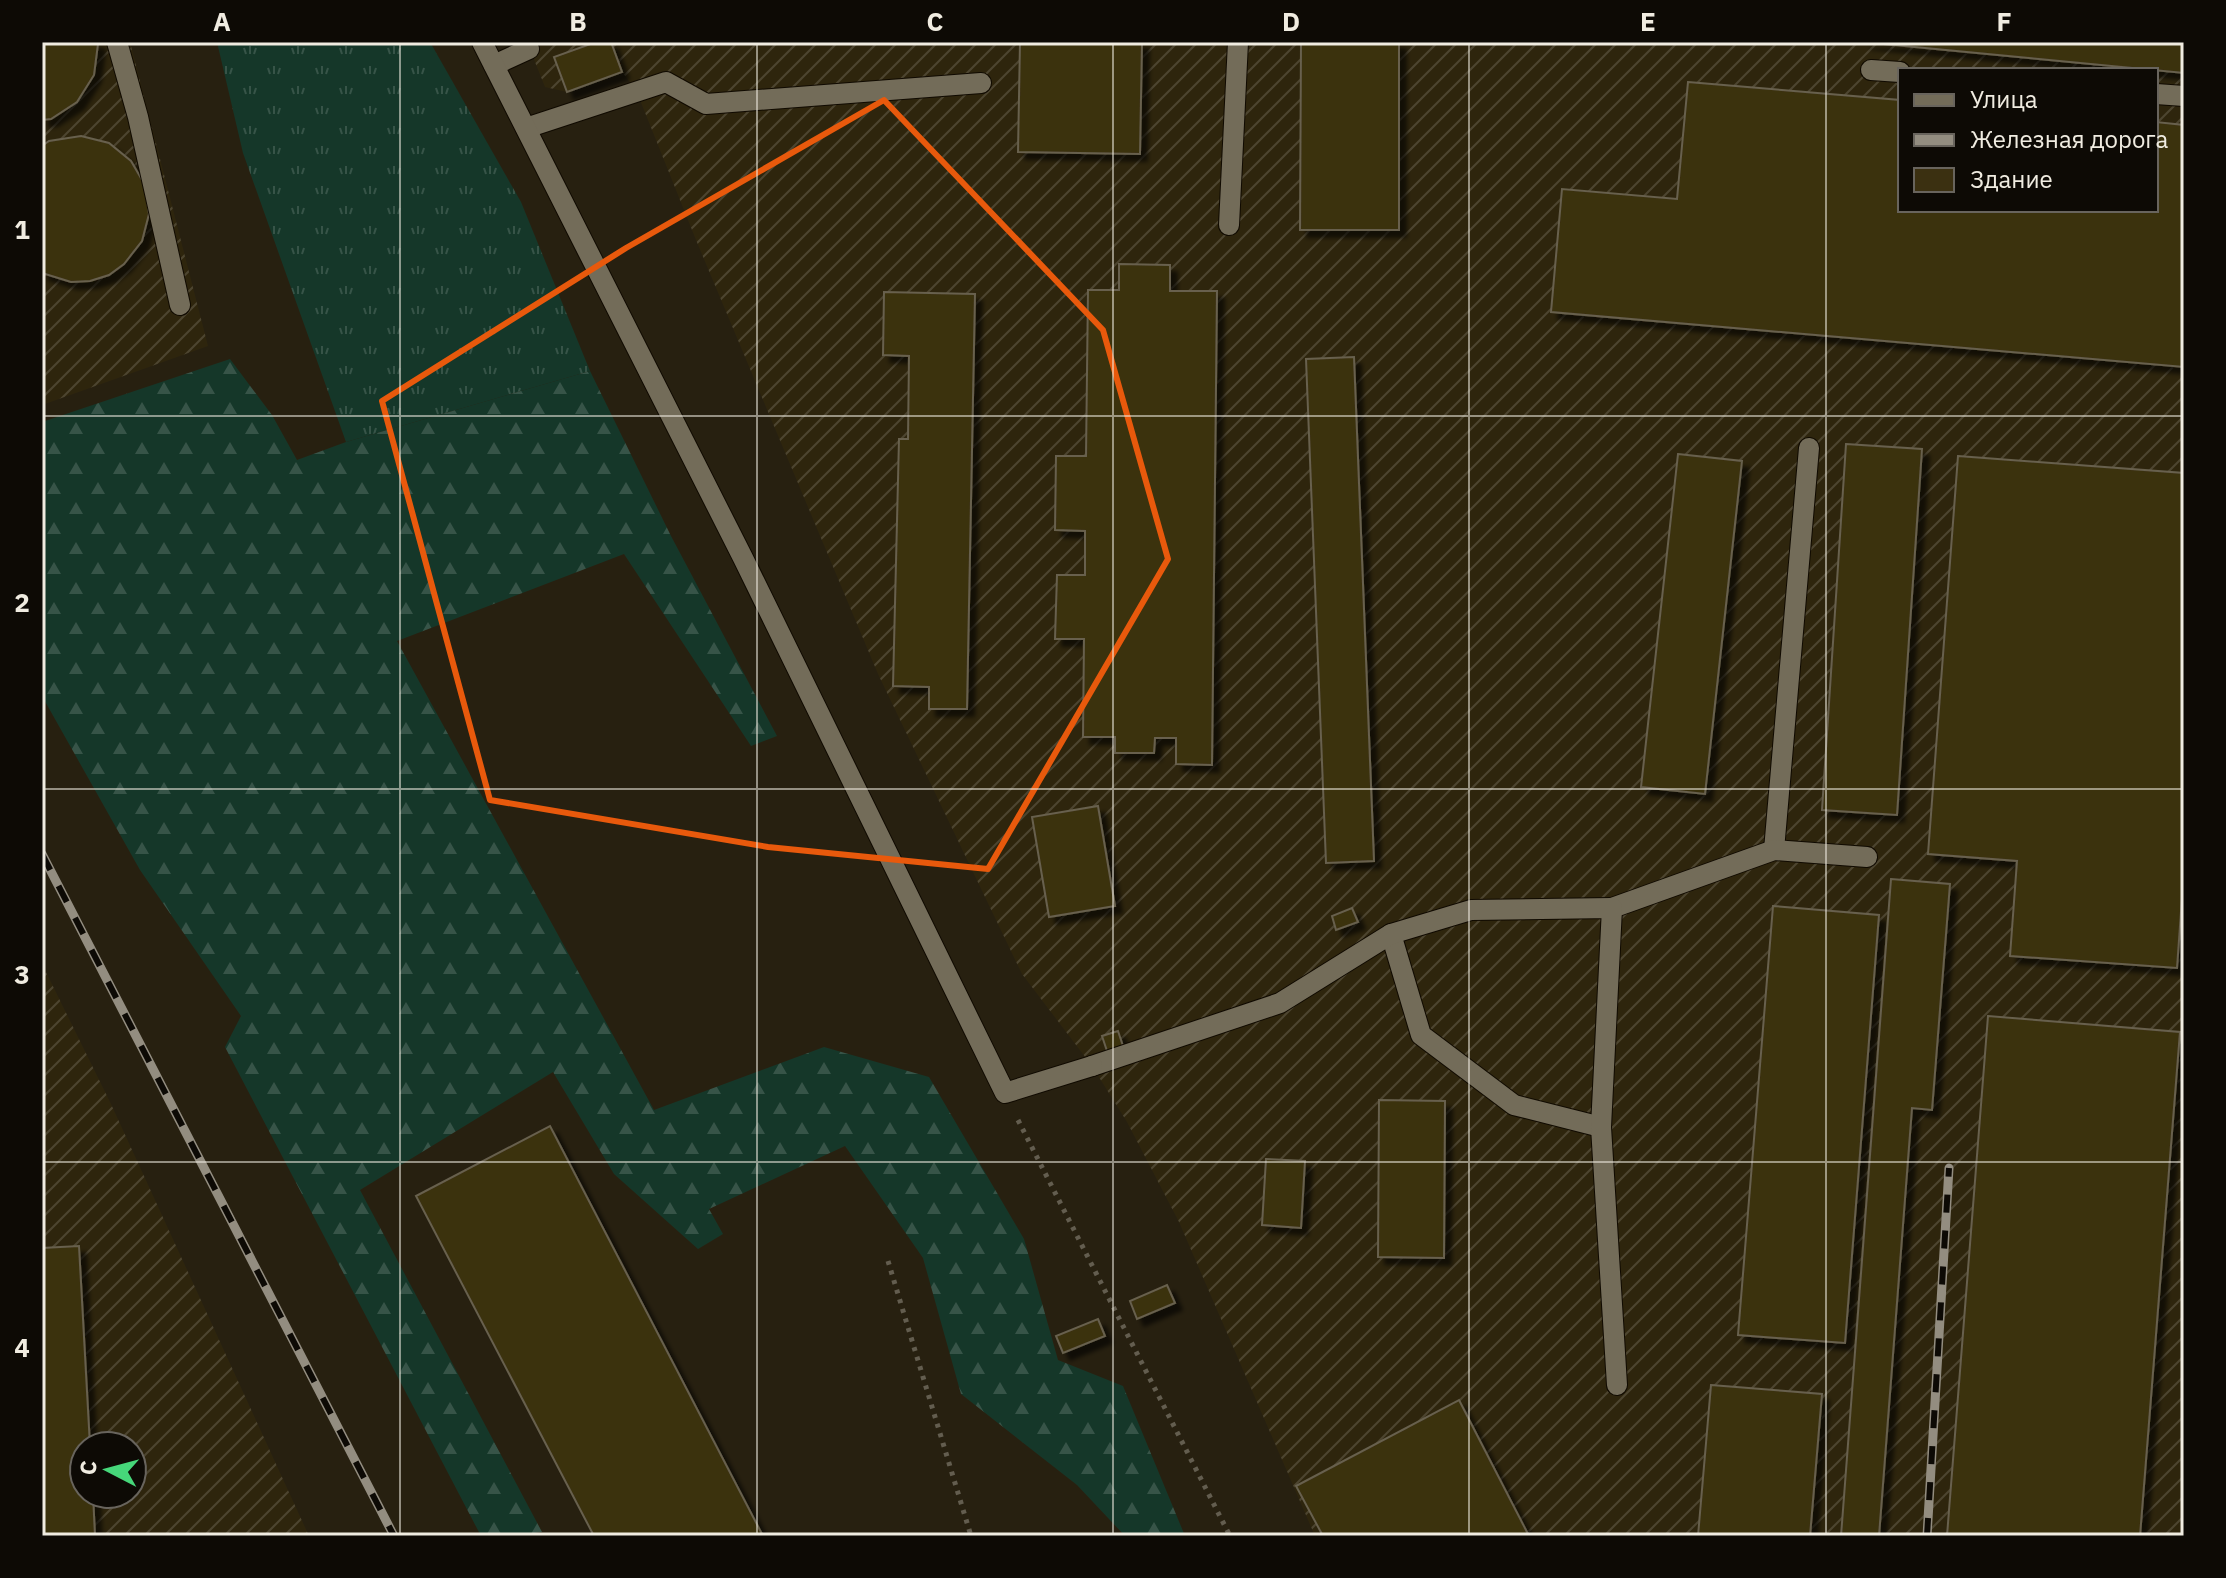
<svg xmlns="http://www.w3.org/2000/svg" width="2226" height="1578" viewBox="0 0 2226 1578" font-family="'IBM Plex Sans',sans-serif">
	<defs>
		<pattern id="industrial-furrows" width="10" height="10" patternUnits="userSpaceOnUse" patternTransform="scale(2)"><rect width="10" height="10" fill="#2e250d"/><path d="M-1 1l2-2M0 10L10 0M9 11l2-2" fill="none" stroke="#4d4530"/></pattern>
		<pattern id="grass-tufts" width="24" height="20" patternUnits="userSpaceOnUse" patternTransform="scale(2)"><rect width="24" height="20" fill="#153729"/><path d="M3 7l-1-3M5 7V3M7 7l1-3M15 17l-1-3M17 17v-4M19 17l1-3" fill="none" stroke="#375448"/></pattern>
		<pattern id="forest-firs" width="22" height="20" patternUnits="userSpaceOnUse" patternTransform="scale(2)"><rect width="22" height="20" fill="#153729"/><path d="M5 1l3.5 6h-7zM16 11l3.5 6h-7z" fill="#375448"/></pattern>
		<filter id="shadow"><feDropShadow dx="7" dy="7" stdDeviation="2" flood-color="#0009"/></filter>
	</defs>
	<rect width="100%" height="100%" fill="#272010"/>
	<!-- industrial -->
	<g fill="url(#industrial-furrows)" fill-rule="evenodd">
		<path d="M42 42H130L208 346 42 405Z"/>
		<path d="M527 42H2184V1536H1315L1179 1222 1127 1122 1092 1066 1022 974 878 674 696 240 636 90 622 72 567 92 545 87ZM1900 70H2156V210H1900Z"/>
		<path d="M42 964 111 1104 309 1536H42ZM84 1446H132V1494H84Z"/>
	</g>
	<!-- grass -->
	<path fill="url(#grass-tufts)" d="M217 42H430L521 202 590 371 346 442 243 153Z"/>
	<!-- forest -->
	<path fill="url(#forest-firs)" d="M230 359 272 415 297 460 346 442 590 371 671 536 777 736 751 746 624 554 397 641 654 1110 824 1047 929 1077 1024 1239 1058 1360 1123 1386 1185 1536H1125L1077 1485 961 1394 923 1258 845 1146 709 1209 723 1234 698 1249 614 1174 553 1072 360 1190 542 1532 512 1536H481L225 1047 241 1016 140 870 42 696V422Z"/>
	<!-- building -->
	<g fill="#3b3011" stroke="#67604d" stroke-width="2" filter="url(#shadow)">
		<path d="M42 42H97L98 44 94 75 77 102 51 119 42 120Z"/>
		<path d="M596 42H611L622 72 567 92 554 57Z"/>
		<path d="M1020 42H1142L1140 154 1018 152Z"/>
		<path d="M1301 42H1399V230H1300Z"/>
		<path d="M1863 42H2184V73Z"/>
		<path d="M1688 82 1900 100V210H2156V122L2184 125V367L1551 312 1562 189 1677 199Z"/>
		<path d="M81 136 109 143 131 161 145 185 149 214 142 241 124 264 109 275 90 281 71 282 42 273V146L49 141Z"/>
		<path d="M1119 264 1170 265V291H1217L1212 765 1176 764V738H1155L1154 753H1115V737H1083L1084 639H1055L1057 575H1085V531L1055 530 1056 456H1086L1088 290H1119Z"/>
		<path d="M884 292 975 294 967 709H929V687L893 686 899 439H908L909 356 883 355Z"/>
		<path d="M1354 357 1374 861 1326 863 1306 359Z"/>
		<path d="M1846 444 1922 449 1897 815 1822 810Z"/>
		<path d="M1678 454 1742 461 1705 794 1641 787Z"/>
		<path d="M1958 456 2184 473V870L2177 968 2010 956 2017 861 1928 854Z"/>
		<path d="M1098 806 1115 906 1049 917 1032 817Z"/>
		<path d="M1891 879 1950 884 1932 1110 1912 1108 1879 1536H1841Z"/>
		<path d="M1773 906 1879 915 1845 1343 1738 1335Z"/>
		<path d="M1352 908 1358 922 1336 930 1332 916Z"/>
		<path d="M1988 1016 2180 1032 2140 1536H1947Z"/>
		<path d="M1118 1031 1124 1049 1108 1054 1102 1036Z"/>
		<path d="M1379 1100 1445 1101 1444 1258 1378 1257Z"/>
		<path d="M550 1126 763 1536H594L416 1196Z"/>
		<path d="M1266 1159 1305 1161 1301 1228 1262 1225Z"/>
		<path d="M79 1246 90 1446H84V1494H93L95 1536H42V1248Z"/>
		<path d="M1167 1285 1175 1303 1137 1319 1130 1301Z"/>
		<path d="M1098 1319 1105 1336 1063 1353 1056 1336Z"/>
		<path d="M1711 1385 1822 1394 1810 1536H1698Z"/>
		<path d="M1459 1400 1529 1536H1323L1296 1486Z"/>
	</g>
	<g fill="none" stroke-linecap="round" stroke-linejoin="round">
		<defs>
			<g id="service">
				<path d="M117 42 138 117 180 305"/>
				<path d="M494 65 529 49"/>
				<path d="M1871 70 1900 72"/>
				<path d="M2156 94 2184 96"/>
				<path d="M526 128 666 82 706 104 981 83"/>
				<path d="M1229 225 1238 42"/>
				<path d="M1774 850 1809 448"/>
				<path d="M1612 908 1774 850 1867 857"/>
				<path d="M1391 934 1421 1035 1514 1105 1601 1127"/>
				<path d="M1092 1066 1280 1003 1391 934 1471 910 1612 908 1601 1127 1617 1385"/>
			</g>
			<path id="minor" d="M482 42 743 558 1005 1093 1092 1066"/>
		</defs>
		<!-- service casing -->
		<use href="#service" stroke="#100a00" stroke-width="22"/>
		<!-- minor casing -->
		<use href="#minor" stroke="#100a00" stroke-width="22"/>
		<!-- path -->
		<g stroke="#635d4f" stroke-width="5" stroke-dasharray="4 6" stroke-linecap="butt">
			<path d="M1018 1120 1230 1536"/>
			<path d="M888 1261 971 1536"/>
		</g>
		<!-- service -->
		<use href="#service" stroke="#736c59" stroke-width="20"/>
		<!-- minor -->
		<use href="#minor" stroke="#736c59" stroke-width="20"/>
		<defs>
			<g id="rail">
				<path d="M42 854 394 1536"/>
				<path d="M1927 1536 1949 1168"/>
			</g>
		</defs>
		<!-- rail casing -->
		<use href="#rail" stroke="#938d80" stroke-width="9"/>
		<!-- rail -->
		<use href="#rail" stroke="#0d0a05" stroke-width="6" stroke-dasharray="18" stroke-linecap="butt"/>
	</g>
	<!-- marked area -->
	<path fill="none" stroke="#e8590c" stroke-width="6" stroke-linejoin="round" d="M884 100 1103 330 1168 559 988 869 768 847 490 800 382 401 626 248Z"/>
	<!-- grid -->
	<path fill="none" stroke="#f0ece1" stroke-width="2" stroke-opacity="0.55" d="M400 42V1536M757 42V1536M1113 42V1536M1469 42V1536M1826 42V1536M42 416H2184M42 789H2184M42 1162H2184"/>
	<!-- border -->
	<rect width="2226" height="1578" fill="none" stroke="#0d0a05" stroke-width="88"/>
	<!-- legend -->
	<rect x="1898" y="68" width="260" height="144" fill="#0d0a05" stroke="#68645d" stroke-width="2"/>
	<rect x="1914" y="94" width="40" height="12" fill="#736c59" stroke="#68645d" stroke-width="2"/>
	<text x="1970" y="108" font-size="24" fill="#f0ece1">Улица</text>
	<rect x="1914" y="134" width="40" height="12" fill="#938d80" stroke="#68645d" stroke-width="2"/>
	<text x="1970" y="148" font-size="24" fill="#f0ece1">Железная дорога</text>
	<rect x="1914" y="168" width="40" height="24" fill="#3b3011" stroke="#68645d" stroke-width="2"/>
	<text x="1970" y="188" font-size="24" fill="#f0ece1">Здание</text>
	<!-- north arrow -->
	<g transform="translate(108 1470) rotate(276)"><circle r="38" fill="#0d0a05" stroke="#68645d" stroke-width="2"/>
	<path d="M0-6L14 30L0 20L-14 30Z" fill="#46d77a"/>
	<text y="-12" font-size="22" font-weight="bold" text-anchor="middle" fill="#f0ece1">С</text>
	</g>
	<rect x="44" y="44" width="2138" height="1490" fill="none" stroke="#f0ece1" stroke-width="3"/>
	<g font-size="26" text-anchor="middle" font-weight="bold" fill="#f0ece1">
		<text x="222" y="31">A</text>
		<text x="578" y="31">B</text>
		<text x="935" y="31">C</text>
		<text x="1291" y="31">D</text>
		<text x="1648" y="31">E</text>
		<text x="2004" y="31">F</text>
		<text x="22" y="239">1</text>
		<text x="22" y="612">2</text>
		<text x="22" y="984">3</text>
		<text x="22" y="1357">4</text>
	</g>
</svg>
